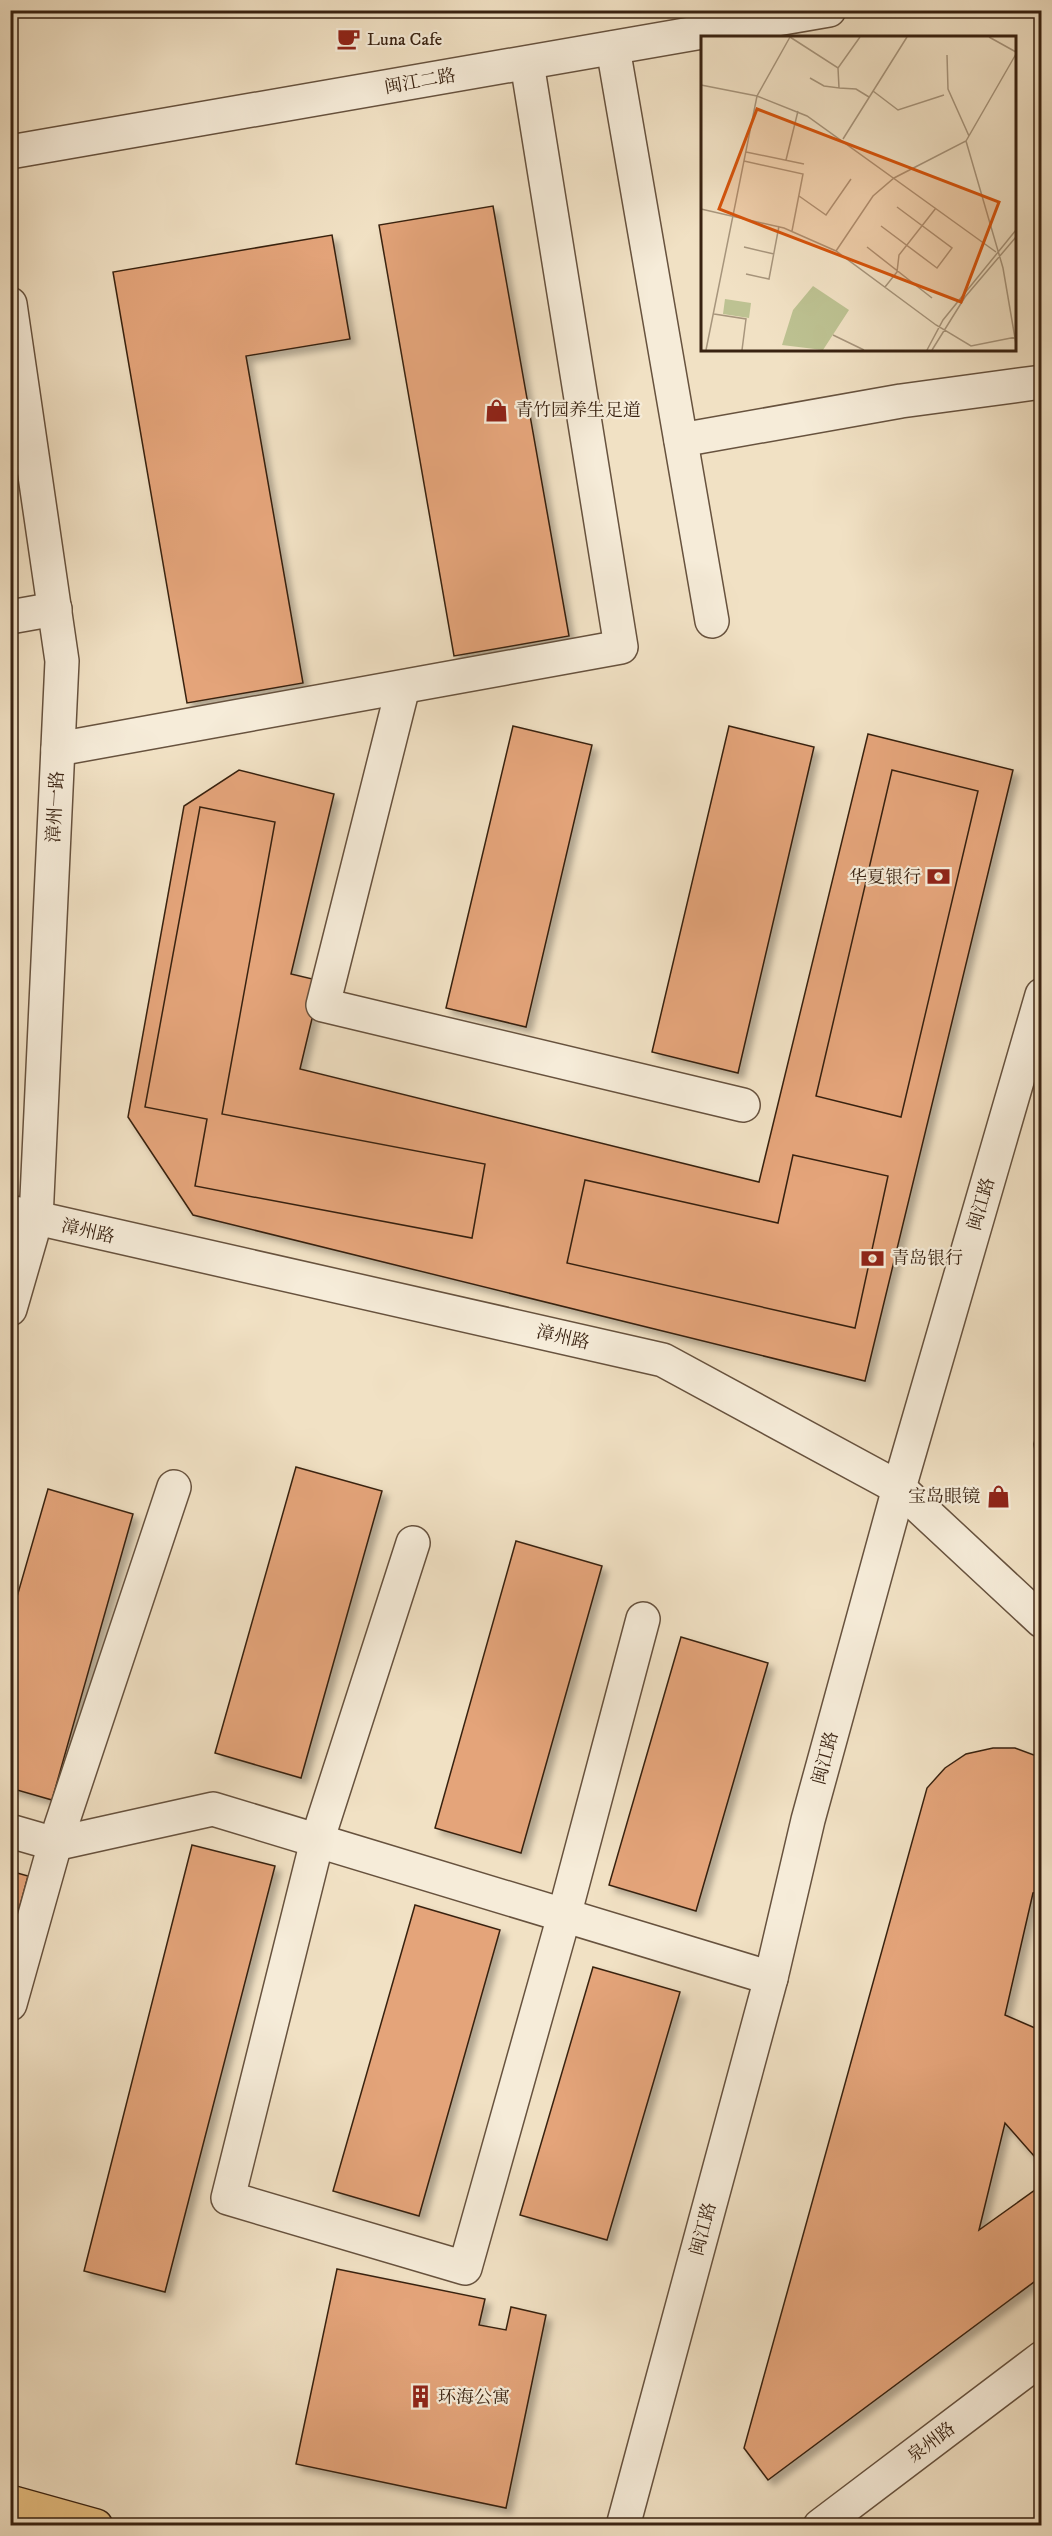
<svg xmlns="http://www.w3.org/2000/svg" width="1052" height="2536" viewBox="0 0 1052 2536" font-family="'IM FELL DW Pica','Noto Serif SC',serif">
	<defs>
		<filter id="shadow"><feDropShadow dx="5.5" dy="5.5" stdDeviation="3" flood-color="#0004"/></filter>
	</defs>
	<rect width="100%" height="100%" fill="#f1e1c4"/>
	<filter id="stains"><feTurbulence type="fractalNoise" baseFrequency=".00333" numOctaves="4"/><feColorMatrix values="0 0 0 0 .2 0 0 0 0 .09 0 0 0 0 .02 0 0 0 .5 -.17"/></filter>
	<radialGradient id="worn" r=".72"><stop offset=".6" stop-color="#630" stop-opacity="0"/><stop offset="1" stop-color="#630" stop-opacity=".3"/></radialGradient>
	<!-- building -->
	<g fill="#e4a47a" stroke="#392211" stroke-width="1.5" filter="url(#shadow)">
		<path d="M493 206 569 636 454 656 379 225Z"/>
		<path d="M332 235 350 339 246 356 303 683 187 703 113 272Z"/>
		<path d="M513 726 592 745 526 1027 446 1008Z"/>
		<path d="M729 726 814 747 738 1073 652 1052Z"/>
		<path d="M868 734 1013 770 865 1381 193 1215 128 1117 184 806 239 770 334 794 291 974 321 981 300 1069 759 1182Z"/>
		<path d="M892 770 978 791 901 1117 816 1096Z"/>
		<path d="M200 807 275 822 222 1114 485 1164 472 1238 195 1186 207 1119 145 1107Z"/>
		<path d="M793 1155 888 1176 855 1328 567 1263 585 1180 778 1223Z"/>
		<path d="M1042 1412V1498L1034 1444Z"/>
		<path d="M296 1467 382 1491 301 1778 215 1753Z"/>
		<path d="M48 1489 133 1514 52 1800 10 1788V1621Z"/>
		<path d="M516 1541 602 1566 521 1853 435 1828Z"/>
		<path d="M681 1637 768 1663 696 1911 609 1885Z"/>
		<path d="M993 1748H1015L1042 1758V1891L1033 1893 1005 2015 1042 2031V2165L1005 2123 979 2230 1042 2185V2276L768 2480 744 2448 927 1788 945 1768 966 1754Z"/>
		<path d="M192 1845 275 1866 165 2292 84 2271Z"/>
		<path d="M10 1871 28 1876 10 1943Z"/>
		<path d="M415 1905 500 1930 419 2216 333 2191Z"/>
		<path d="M593 1967 680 1992 607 2240 520 2215Z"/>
		<path d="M337 2269 485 2299 479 2325 506 2330 511 2307 546 2315 506 2508 296 2464Z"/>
	</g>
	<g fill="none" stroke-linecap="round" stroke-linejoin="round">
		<defs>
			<g id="minor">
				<path d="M613 48 712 621"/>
				<path d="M10 152 829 10"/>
				<path d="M10 304 62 661 36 1219 10 1309"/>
				<path d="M681 440 901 401 1042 382"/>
				<path d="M10 617 55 609"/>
				<path d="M403 687 323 1005 743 1105"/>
				<path d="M58 749 621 647 527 63"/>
				<path d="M10 1212 663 1360 899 1488 1042 1621"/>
				<path d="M413 1543 317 1841 228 2198 465 2268 564 1916 643 1619"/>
				<path d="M10 1831 55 1844 213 1809 771 1978"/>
				<path d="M10 2004 55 1844 174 1487"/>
				<path d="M623 2526 771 1978 808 1820 899 1488 1042 995"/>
				<path d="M820 2526 1042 2358"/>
			</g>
			<path id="major" d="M10 2502 96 2526"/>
		</defs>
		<!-- minor casing -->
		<use href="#minor" stroke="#67523e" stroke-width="36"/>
		<!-- major casing -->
		<use href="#major" stroke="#392211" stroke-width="36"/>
		<!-- minor -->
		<use href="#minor" stroke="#f6ecd9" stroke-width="33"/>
		<!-- major -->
		<use href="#major" stroke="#e8c082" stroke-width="33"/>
	</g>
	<!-- icons -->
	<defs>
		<symbol id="cafe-bare" viewBox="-9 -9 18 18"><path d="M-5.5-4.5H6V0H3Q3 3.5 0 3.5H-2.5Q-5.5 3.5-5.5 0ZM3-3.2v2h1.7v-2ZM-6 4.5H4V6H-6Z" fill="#8f2418" stroke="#f6ecd9" stroke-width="2.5" paint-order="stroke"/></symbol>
		<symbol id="shop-bare" viewBox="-9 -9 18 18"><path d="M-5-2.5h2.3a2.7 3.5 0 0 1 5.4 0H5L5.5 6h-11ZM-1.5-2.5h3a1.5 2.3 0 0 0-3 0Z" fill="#8f2418" stroke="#f6ecd9" stroke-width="2.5" paint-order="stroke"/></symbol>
		<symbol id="bank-bare" viewBox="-9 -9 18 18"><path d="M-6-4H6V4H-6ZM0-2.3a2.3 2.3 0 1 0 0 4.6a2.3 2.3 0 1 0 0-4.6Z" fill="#8f2418" stroke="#f6ecd9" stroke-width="2.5" paint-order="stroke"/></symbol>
		<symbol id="building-bare" viewBox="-9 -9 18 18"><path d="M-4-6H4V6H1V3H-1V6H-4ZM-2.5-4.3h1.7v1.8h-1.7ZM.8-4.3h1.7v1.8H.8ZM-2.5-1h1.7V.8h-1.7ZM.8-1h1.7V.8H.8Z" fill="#8f2418" stroke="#f6ecd9" stroke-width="2.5" paint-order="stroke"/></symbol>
	</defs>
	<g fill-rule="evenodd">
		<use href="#cafe-bare" x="332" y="22" width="33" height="33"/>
		<use href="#shop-bare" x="480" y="394" width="33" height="33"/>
		<use href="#bank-bare" x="922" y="860" width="33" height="33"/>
		<use href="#bank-bare" x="856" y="1242" width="33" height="33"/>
		<use href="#shop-bare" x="982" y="1480" width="33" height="33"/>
		<use href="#building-bare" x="404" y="2380" width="33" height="33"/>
	</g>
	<g text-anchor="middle" stroke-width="4.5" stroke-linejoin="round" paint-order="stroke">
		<!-- poi labels -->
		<g font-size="18" fill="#392211" stroke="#f6ecd9" text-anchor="start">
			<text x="367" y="45">Luna Cafe</text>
			<text x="515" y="416">青竹园养生足道</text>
			<text x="921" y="883" text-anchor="end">华夏银行</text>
			<text x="891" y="1264">青岛银行</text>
			<text x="980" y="1502" text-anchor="end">宝岛眼镜</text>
			<text x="438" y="2403">环海公寓</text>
		</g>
		<!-- street labels -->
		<g font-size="18" fill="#392211" stroke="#f6ecd9">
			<text transform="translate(420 81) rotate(-10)" y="6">闽江二路</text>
			<text transform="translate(55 807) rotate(-87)" y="6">漳州一路</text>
			<text transform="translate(981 1204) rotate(-74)" y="6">闽江路</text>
			<text transform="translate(88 1231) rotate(13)" y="6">漳州路</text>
			<text transform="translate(563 1337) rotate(13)" y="6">漳州路</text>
			<text transform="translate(825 1758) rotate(-75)" y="6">闽江路</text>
			<text transform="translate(703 2229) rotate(-75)" y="6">闽江路</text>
			<text transform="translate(931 2442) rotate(-37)" y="6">泉州路</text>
		</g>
	</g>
	<!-- overview -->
	<g transform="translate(701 36)">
		<rect width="315" height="315" fill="#f1e1c4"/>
		<path d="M112 250 148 274 122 314 81 309 92 274ZM24 263 50 267 48 282 22 278Z" fill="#bdc292"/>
		<path fill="none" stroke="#a7957c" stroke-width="1.5" d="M89 1 137 32 159 1M288 1 315 16M246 19 247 53 268 100M109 42 123 50 138 52 137 32M0 49 56 60 106 80 295 216M138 52 155 53 168 61M172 55 197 74 243 59M142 103 206 1M265 105 302 232 315 308M45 116 103 128M85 124 97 75M43 125 102 138 91 195M98 160 125 179 150 143M0 173 83 192 135 215 235 289 270 310 315 301M180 190 236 232 251 212 196 171M43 211 73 218M166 211 231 262M135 215 172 160 193 142 265 105 315 18M45 238 68 243 78 190M184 251 196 236 198 219 235 172M13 278 45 283 41 314M132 299 163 314M5 314 56 60 89 1M226 314 242 284 315 194M231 314 264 261 315 201"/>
		<path fill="#d6540c" fill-opacity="0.15" stroke="#d6540c" stroke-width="3" d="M56 73 298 166 260 266 18 173Z"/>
		<rect width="315" height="315" fill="none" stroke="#392211" stroke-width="3"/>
	</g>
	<!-- margin -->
	<rect width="1052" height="2536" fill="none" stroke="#f1e1c4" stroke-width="36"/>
	<rect x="12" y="12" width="1028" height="2512" fill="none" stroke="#392211" stroke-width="3"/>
	<rect x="18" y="18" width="1016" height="2500" fill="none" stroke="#392211" stroke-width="1.5"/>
	<rect width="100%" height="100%" filter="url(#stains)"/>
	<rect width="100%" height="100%" fill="url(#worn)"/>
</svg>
